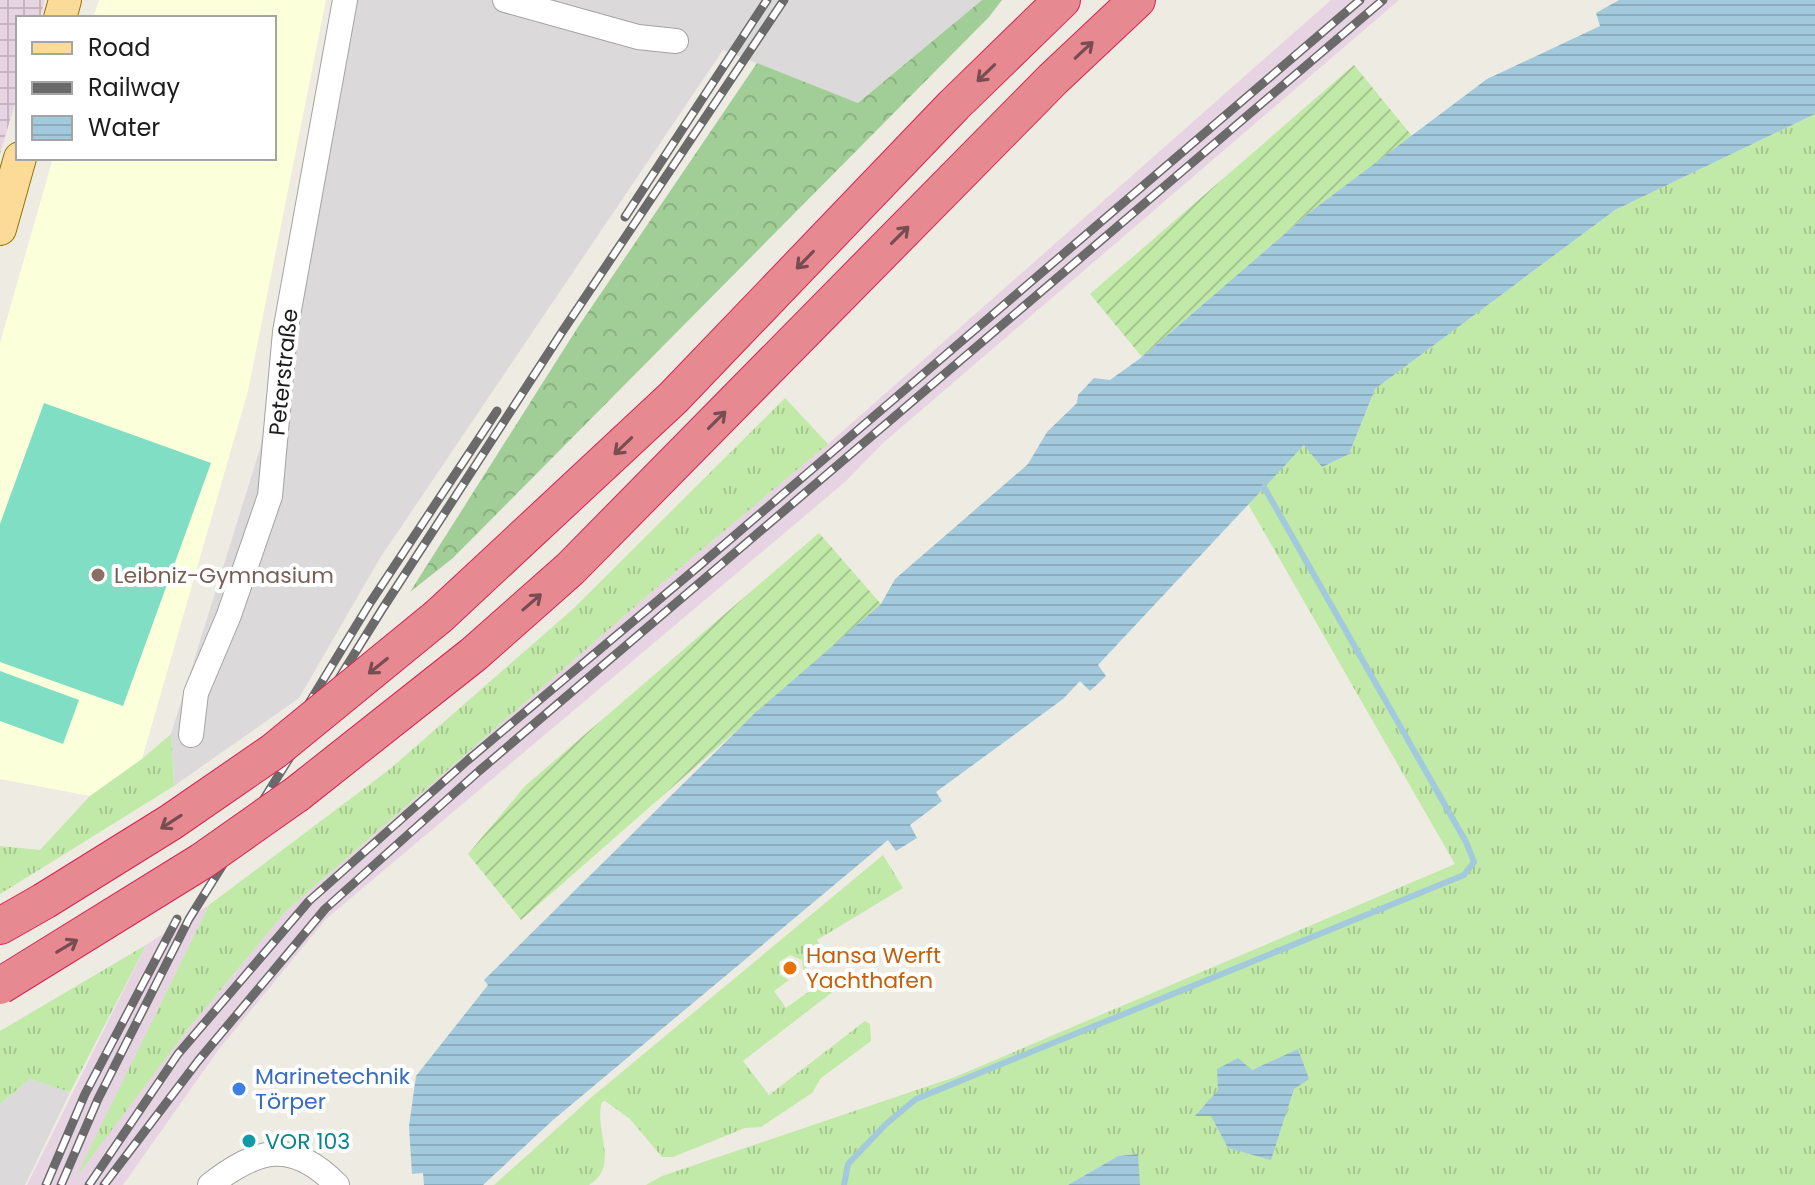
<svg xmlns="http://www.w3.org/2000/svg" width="1815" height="1185" viewBox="0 0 1815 1185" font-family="Poppins,sans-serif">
	<defs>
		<pattern id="industrial-grid" width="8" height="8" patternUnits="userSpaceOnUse" patternTransform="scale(2)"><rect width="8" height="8" fill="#e7d4e2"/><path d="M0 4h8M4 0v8" fill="none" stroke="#c6b5c1"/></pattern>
		<pattern id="grass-tufts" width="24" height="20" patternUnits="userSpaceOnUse" patternTransform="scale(2)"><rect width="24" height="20" fill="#c1e9a7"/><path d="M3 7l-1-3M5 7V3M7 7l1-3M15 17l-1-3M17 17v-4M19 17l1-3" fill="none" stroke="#a5c78f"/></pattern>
		<pattern id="forest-crowns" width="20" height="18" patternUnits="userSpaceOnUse" patternTransform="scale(2)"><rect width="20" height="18" fill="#a1ce96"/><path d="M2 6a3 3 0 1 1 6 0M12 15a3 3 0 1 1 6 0" fill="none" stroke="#8ab081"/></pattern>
		<pattern id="garden-furrows" width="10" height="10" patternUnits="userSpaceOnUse" patternTransform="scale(2)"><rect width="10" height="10" fill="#c1e9a7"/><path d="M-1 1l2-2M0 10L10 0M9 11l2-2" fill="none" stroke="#a5c78f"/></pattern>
		<pattern id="water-rules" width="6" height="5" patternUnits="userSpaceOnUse" patternTransform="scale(2)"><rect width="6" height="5" fill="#a2c9dc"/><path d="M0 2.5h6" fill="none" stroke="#8bacbc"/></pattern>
	</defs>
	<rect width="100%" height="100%" fill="#eeebe2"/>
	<!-- residential -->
	<g fill="#dbd9d9">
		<path d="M339 0H982L858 103 723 50 380 558 299 698 174 786 171 734 260 449Z"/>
		<path d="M30 1079 70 1092 25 1185H0V1104Z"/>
	</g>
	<!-- industrial -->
	<path fill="url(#industrial-grid)" d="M0 0H45L40 18H18V93L0 154Z"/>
	<!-- education -->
	<path fill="#fbffda" d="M99 0H326L248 391 142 759 90 796 0 779V343L53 158H274V18H93Z"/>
	<!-- railway -->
	<path fill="#e7d4e2" d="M1331 0H1399L883 443 845 482 326 919 219 1049 123 1185H27L146 945 209 905 79 1172 188 1029 286 911 655 589 828 444Z"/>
	<!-- grass -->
	<g fill="url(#grass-tufts)" fill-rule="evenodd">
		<path d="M1815 114V1185H1140L1137 1154 1118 1156 1068 1185H646L662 1176 955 1077 1455 864 1248 504 1305 444 1349 454 1375 389 1615 210ZM1298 1049 1294 1089 1271 1159 1228 1148 1211 1115 1218 1090 1252 1070Z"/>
		<path d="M785 398 828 444 655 589 286 911 188 1029 76 1177 209 905 390 769 573 609Z"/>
		<path d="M171 734 174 786 0 894V846L40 850 90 796 142 759Z"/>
		<path d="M883 855 903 888 817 940 825 954 803 970 802 960 790 955 779 962 780 975 789 980 774 991 786 1008 832 975 839 987 743 1061 769 1095 865 1021 870 1024 871 1041 821 1078 812 1093 761 1127 745 1128 673 1157H662L630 1119 605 1101 602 1102C593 1129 621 1166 589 1185H494L593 1096Z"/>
		<path d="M146 945 70 1092 30 1079 0 1104V1031Z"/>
	</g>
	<!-- forest -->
	<path fill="url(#forest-crowns)" d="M982 0H1002L989 17 453 558 410 592 578 327 757 63 858 103Z"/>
	<!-- garden -->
	<g fill="url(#garden-furrows)">
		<path d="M1354 65 1412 136 1310 212 1142 357 1090 294Z"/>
		<path d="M819 533 881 604 521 920 468 854 525 786Z"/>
	</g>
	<!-- pitch -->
	<g fill="#7fdec3">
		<path d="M44 403 211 463 123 706 0 662V524Z"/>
		<path d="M0 671 79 700 63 744 0 721Z"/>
	</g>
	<!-- water -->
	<g fill="url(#water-rules)">
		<path d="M1619 0H1815V114L1615 210 1375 389 1349 454 1322 467 1304 445 1098 665 1106 676 1090 691 1080 681 1063 699 936 792 942 801 910 825 917 838 896 851 888 840 553 1120 483 1185H424L423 1173 412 1174 409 1126 416 1076 488 985 484 980 755 713 881 604 895 579 1028 464 1047 432 1077 403 1078 395 1094 378 1110 380 1142 357 1310 212 1487 79 1600 26 1596 13Z"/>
		<path d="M1298 1049 1309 1079 1294 1089 1271 1160 1228 1148 1211 1116H1195L1218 1090 1217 1069 1238 1058 1252 1070Z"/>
		<path d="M1138 1154 1140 1185H1068L1118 1156Z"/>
	</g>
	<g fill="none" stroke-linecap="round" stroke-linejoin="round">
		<!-- stream -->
		<path stroke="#a2c9dc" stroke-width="6" d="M844 1185 848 1164 886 1124 916 1099 1464 875 1474 862 1466 842 1264 487"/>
		<defs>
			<g id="minor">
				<path d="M505 0 638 37 676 41"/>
				<path d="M191 735 196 693 229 615 270 496 285 332 345 0"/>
				<path d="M210 1185C257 1149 291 1138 337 1185"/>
			</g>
			<g id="major">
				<path d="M60 18 65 0"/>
				<path d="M0 229 20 158"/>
			</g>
			<g id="highway">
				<path d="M439 616 673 398 954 105 1062 0"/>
				<path d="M297 794 474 654 570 569 1053 79 1137 0"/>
				<path d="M0 926 44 901"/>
			</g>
		</defs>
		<!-- minor casing -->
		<use href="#minor" stroke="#a3a3a3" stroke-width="26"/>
		<!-- major casing -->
		<use href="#major" stroke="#957300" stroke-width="34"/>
		<!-- highway casing -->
		<use href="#highway" stroke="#d8234f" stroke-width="38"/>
		<!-- minor -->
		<use href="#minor" stroke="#fff" stroke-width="24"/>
		<!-- major -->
		<use href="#major" stroke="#fcdb99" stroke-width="32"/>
		<!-- highway -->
		<use href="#highway" stroke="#e68991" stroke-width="36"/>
		<defs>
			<g id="rail">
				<path d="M625 217 767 0"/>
				<path d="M267 772 370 603 497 411"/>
				<path d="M46 1185 85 1094 177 919"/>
				<path d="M61 1185 98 1099 189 919 383 608 562 332 784 0"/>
				<path d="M89 1185 178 1054 309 901 468 760 699 566 1360 0"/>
				<path d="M104 1185 198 1061 325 909 479 771 1383 0"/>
			</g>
		</defs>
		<!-- rail casing -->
		<use href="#rail" stroke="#6a6a6a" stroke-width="9"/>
		<!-- rail -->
		<use href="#rail" stroke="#fff" stroke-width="6" stroke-dasharray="18" stroke-linecap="butt"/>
		<defs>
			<g id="highway-bridge">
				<path d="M44 901 171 822 274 751 439 616"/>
				<path d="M0 986 202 861 297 794"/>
			</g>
		</defs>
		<!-- highway-bridge casing -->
		<use href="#highway-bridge" stroke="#d8234f" stroke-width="38" stroke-linecap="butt"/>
		<!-- highway-bridge -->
		<use href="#highway-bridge" stroke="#e68991" stroke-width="36"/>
	</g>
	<!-- one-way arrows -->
	<defs><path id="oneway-shaft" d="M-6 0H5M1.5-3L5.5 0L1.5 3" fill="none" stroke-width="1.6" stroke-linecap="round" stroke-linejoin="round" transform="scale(2)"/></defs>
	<g stroke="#774d51">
		<use href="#oneway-shaft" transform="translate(1084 50) rotate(-43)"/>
		<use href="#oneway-shaft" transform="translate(986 73) rotate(136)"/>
		<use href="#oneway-shaft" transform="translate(900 235) rotate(-45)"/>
		<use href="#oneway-shaft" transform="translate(805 260) rotate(134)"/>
		<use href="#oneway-shaft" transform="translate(717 420) rotate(-45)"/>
		<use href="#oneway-shaft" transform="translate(623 446) rotate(136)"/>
		<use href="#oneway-shaft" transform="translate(532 602) rotate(-41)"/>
		<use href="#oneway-shaft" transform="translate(378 666) rotate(141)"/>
		<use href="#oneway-shaft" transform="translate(171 822) rotate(147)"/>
		<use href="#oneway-shaft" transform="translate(67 946) rotate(-31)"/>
	</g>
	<!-- markers -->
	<circle fill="#8d6e63" stroke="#fff" stroke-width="3" cx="98" cy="575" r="8"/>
	<circle fill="#e8710a" stroke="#fff" stroke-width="3" cx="790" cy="968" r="8"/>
	<circle fill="#3f7fe0" stroke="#fff" stroke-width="3" cx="239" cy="1089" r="8"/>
	<circle fill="#0f9aa8" stroke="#fff" stroke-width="3" cx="249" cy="1141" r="8"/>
	<g text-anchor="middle" stroke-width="8" stroke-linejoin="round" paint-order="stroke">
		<!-- street labels -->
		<g font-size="22" fill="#1c1c1c" stroke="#fff">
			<text transform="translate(283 372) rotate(-84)" y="8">Peterstraße</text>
		</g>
		<!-- education labels -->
		<g font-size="22" fill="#785e54" stroke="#fff" text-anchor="start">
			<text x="114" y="583">Leibniz-Gymnasium</text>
		</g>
		<!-- food labels -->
		<g font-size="22" fill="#c56008" stroke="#fff" text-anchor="start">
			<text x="806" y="963">Hansa Werft<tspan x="806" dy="25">Yachthafen</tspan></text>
		</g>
		<!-- shop labels -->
		<g font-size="22" fill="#366cbe" stroke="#fff" text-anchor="start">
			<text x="255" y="1084">Marinetechnik<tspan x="255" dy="25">Törper</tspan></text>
		</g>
		<!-- culture labels -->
		<g font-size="22" fill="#0d838f" stroke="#fff" text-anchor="start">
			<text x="265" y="1149">VOR 103</text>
		</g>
	</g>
	<!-- legend -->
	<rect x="16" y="16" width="260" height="144" fill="#ffffff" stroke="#a4a4a4" stroke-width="2"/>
	<rect x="32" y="42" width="40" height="12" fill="#fcdb99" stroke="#a4a4a4" stroke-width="2"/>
	<text x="88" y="56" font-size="24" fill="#1c1c1c">Road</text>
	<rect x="32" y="82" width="40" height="12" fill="#6a6a6a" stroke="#a4a4a4" stroke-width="2"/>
	<text x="88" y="96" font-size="24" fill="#1c1c1c">Railway</text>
	<rect x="32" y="116" width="40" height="24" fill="url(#water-rules)" stroke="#a4a4a4" stroke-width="2"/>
	<text x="88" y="136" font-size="24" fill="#1c1c1c">Water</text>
</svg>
